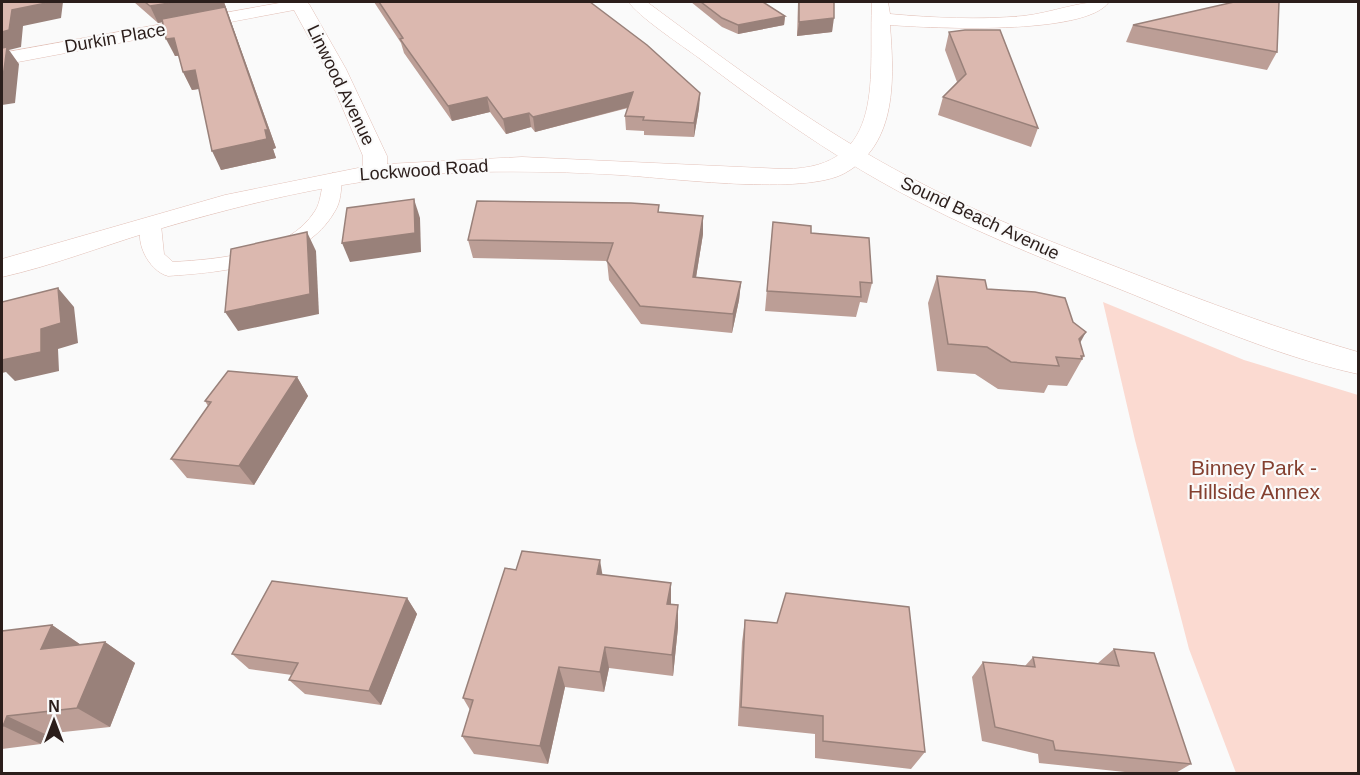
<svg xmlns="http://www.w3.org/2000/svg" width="1360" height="775" viewBox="0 0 1360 775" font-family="Helvetica,sans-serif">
	<rect width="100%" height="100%" fill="#fafafa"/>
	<!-- green -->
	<path fill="#fbdad1" d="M1103 302 1244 360 1358 395V773H1236L1189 649 1135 440Z"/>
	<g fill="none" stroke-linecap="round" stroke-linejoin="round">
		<defs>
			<path id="service" d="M333 173 342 179C341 189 341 202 335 211 305 265 224 272 168 276 148 271 132 238 144 221H158L161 225 164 254 173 262C219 259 288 254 315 211 321 202 321 189 324 179Z"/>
			<path id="minor" d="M285 2H307L309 4 346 69 387 156V164L522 157 784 169C889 169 868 74 872 2H888L890 14C934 18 979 20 1023 16 1052 13 1081 0 1109 2 1085 36 931 28 890 25 894 77 898 144 845 173 804 196 672 178 620 175 573 172 525 171 477 172 365 174 256 200 149 232 100 247 51 266 2 277V259L225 195 363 167V156L326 69 294 10 2 65V53Z"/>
			<path id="tertiary" d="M629 2H647C732 65 817 129 911 178 982 216 1057 244 1132 273 1206 302 1281 330 1358 352V374C1281 357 1205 324 1132 294 1062 266 991 239 923 204 843 164 770 112 699 58 684 47 636 15 629 2Z"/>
		</defs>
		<!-- service casing -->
		<use href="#service" stroke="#e2bfb6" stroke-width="1"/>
		<!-- minor casing -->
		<use href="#minor" stroke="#e2bfb6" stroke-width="1"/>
		<!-- tertiary casing -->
		<use href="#tertiary" stroke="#e2bfb6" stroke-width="1"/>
		<!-- service -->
		<use href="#service" fill="#fff" fill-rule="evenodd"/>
		<!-- minor -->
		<use href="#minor" fill="#fff" fill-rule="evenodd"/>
		<!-- tertiary -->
		<use href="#tertiary" fill="#fff" fill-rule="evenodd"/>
	</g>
	<!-- wall -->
	<g fill="#bc9e96">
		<path d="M134 2H224L276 148 273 149 276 158 221 170 199 89 192 90 183 72 179 56H175L163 22 158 23Z"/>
		<path d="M374 2H590L700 93 699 108 694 137 644 135V131L626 130 625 116 628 108 535 132 531 127 506 134 490 112 452 121 404 53 401 43Z"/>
		<path d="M691 2H763L785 16 784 25 738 34 722 27Z"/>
		<path d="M798 2H834L832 32 797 36Z"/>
		<path d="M1133 25 1277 52 1267 70 1126 42Z"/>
		<path d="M949 32 1038 128 1031 147 938 115 943 97 957 82 945 50Z"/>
		<path d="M660 213 703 234 696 277 741 282 739 300 732 333 641 324 609 280 607 261 473 258 468 240Z"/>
		<path d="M773 222 811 233 872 283 867 303 860 302 856 317 765 311Z"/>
		<path d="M937 276 987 289 1080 343 1084 356 1067 386 1048 385 1044 393 998 389 975 374 937 371 928 303Z"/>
		<path d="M297 377 308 396 254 485 187 478 171 459 208 406 205 401Z"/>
		<path d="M516 570 602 575 671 583V604L678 627 673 676 609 668 604 692 565 687 548 764 474 754 462 736 470 710 463 698Z"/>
		<path d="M407 598 417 614 381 705 305 694 289 680 292 675 249 669 232 654Z"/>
		<path d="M745 620 925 752 911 769 815 758V734L738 726 742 642Z"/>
		<path d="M52 625 81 645 105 642 135 663 110 727 45 734 41 744 2 749V631Z"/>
		<path d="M1114 649 1191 764 1174 774H1144L1039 763 1038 754 982 741 972 677 983 662 1025 666 1033 657 1098 663Z"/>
	</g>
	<!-- shaded-wall -->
	<g fill="#99817a">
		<path d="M51 2H63L61 18 23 26 21 47 9 50 19 64 15 103 2 105V32L12 10Z"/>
		<path d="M176 2H224L276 148 273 149 276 158 221 170 212 151 226 10 158 23 150 6Z"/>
		<path d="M785 16 784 25 738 34V25Z"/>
		<path d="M834 18 832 32 797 36 799 22Z"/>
		<path d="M174 38 183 55 175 56 166 39Z"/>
		<path d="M195 70 204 88 192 90 183 72Z"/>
		<path d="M633 92V106L535 132 533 117Z"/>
		<path d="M700 93 699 108 694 137V123Z"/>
		<path d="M487 97 490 112 452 121 448 106Z"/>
		<path d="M529 113 531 127 506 134 503 119Z"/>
		<path d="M414 199 420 218 421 252 350 262 342 243Z"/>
		<path d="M703 216V234L693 296V277Z"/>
		<path d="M307 232 316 251 319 314 238 331 225 312Z"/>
		<path d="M741 282 739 300 732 333 733 314Z"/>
		<path d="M58 288 74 307 78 343 58 349 59 371 15 381 6 372 2 373V356L41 329Z"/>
		<path d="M1086 332 1072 358 1079 339Z"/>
		<path d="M297 377 308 396 254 485 239 466Z"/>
		<path d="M600 560 604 584 597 574Z"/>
		<path d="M671 583V606L667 604Z"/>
		<path d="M407 598 417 614 381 705 369 691Z"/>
		<path d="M678 605V627L673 676 672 655Z"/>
		<path d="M52 625 84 647 41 649Z"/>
		<path d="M105 642 135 663 110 727 77 708Z"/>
		<path d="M605 647 609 668 604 692 600 672Z"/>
		<path d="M559 667 565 687 548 764 540 746Z"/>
		<path d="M7 716 45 734 41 744 3 726Z"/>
	</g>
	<!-- building -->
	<g fill="#dbb8af" stroke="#99817a" stroke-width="1.5">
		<path d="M2 2H51L12 10 9 30 2 32Z"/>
		<path d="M145 2H176L150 6Z"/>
		<path d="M379 2H590L647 45 700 93 694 123 643 120 644 117 625 116 633 92 533 117 529 113 503 119 487 97 448 106 400 39 403 38Z"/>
		<path d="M701 2H763L785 16 738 25 722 18Z"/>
		<path d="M799 2H834V18L799 22Z"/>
		<path d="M1234 2H1279L1277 52 1133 25Z"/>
		<path d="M225 7 268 130H265L267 139 212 151 195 70 183 72 174 38 166 39 162 19Z"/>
		<path d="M965 30H1000L1038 128 943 97 966 74 949 32Z"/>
		<path d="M7 47 2 85V48Z"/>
		<path d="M414 199 415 233 342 243 347 208Z"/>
		<path d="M477 201 631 203 659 205 658 212 703 216 693 277 741 282 733 314 640 306 607 261 613 243 468 240Z"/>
		<path d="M773 222 811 226V233L869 238 872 283 860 282 861 297 767 291Z"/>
		<path d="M307 232 310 294 225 312 231 249Z"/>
		<path d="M937 276 985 280 987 289 1035 292 1065 298 1073 322 1086 332 1079 339 1084 356H1081L1082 359 1056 357 1059 366 1011 362 987 347 948 344Z"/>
		<path d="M58 288 61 323 41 329V352L2 360V302Z"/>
		<path d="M228 371 297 377 239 466 171 459 211 402 205 401Z"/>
		<path d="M522 551 600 560 597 574 671 583 667 604 678 605 672 655 605 647 600 672 559 667 540 746 462 736 473 700 463 698 505 568 516 570Z"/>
		<path d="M272 581 407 598 369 691 289 680 298 663 232 654Z"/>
		<path d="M786 593 909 607 925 752 823 741V716L741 707 745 620 777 623Z"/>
		<path d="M52 625 41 649 105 642 77 708 7 716 3 726H2V631Z"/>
		<path d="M1114 649 1154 653 1191 764 1055 750 1053 741 995 727 983 662 1035 667 1033 657 1119 666Z"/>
	</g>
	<g text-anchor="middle" stroke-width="4.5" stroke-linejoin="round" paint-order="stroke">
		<!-- far-street labels -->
		<g font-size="18" fill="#2b1e1b" stroke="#fafafa">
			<text transform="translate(115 38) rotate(-10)" y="6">Durkin Place</text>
			<text transform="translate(341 85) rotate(64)" y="6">Linwood Avenue</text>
			<text transform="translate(424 170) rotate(-4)" y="6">Lockwood Road</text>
			<text transform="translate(980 218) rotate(25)" y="6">Sound Beach Avenue</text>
		</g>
		<!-- park labels -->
		<g font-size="21" fill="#844030" stroke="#fafafa">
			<text x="1254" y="475">Binney Park -<tspan x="1254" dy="24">Hillside Annex</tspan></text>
		</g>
	</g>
	<!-- border -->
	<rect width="1360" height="775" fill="none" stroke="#2b1e1b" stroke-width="6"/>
	<!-- north arrow -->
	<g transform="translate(54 721)" stroke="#fafafa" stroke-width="4.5" paint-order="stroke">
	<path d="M0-4.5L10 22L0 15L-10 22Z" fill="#2b1e1b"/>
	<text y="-9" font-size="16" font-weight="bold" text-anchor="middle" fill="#2b1e1b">N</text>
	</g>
</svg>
